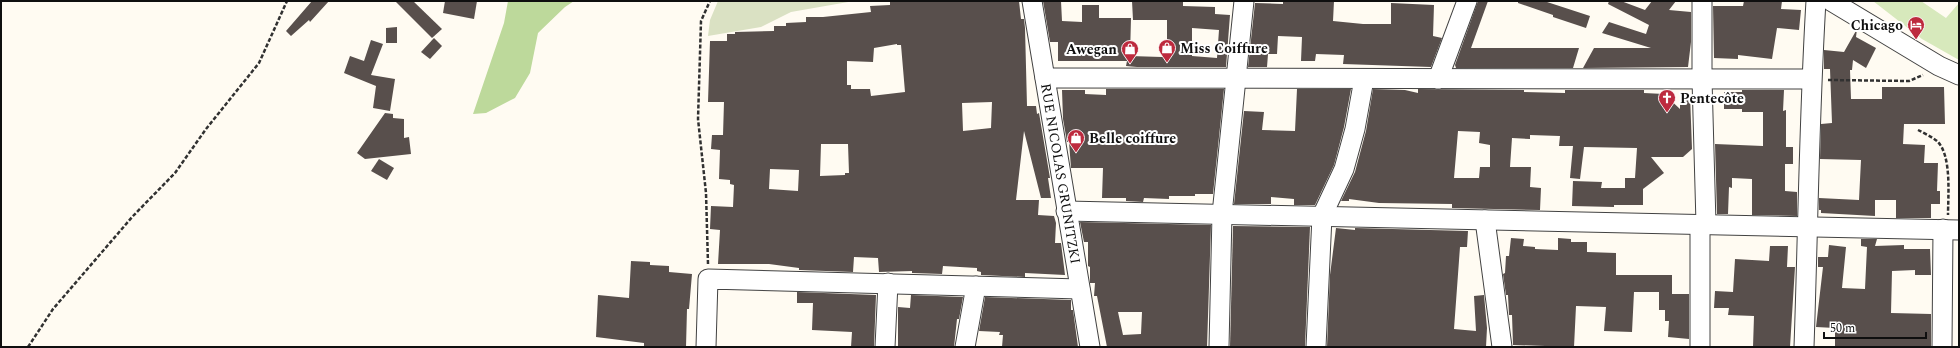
<svg xmlns="http://www.w3.org/2000/svg" width="1960" height="348" viewBox="0 0 1960 348" font-family="Spectral,serif">
	<rect width="100%" height="100%" fill="#fffbf2"/>
	<!-- green -->
	<path fill="#d7e9bc" d="M1873 1H1921L1946 18 1959 3V60L1922 39Z"/>
	<!-- forest -->
	<path fill="#bdd99b" d="M508 1H574L565 7 538 33 530 73 515 98 486 113 473 114 504 23Z"/>
	<!-- cemetery -->
	<path fill="#dae1c3" d="M718 1H854L791 12 761 27 708 36 710 20Z"/>
	<!-- building -->
	<g fill="#584f4c" fill-rule="evenodd">
		<path d="M312 1H329L310 22 309 20 291 36 286 31Z"/>
		<path d="M395 1H413L442 29 432 38Z"/>
		<path d="M445 1H477L474 19 443 13Z"/>
		<path d="M890 1H1019L1021 19H1024L1025 28 1027 106H1036L1037 114 1039 113 1050 178H1048L1051 198H1041L1024 131 1016 200H1039L1038 215 1054 216 1056 223 1055 243H1061L1065 275 1025 273V277L981 275V272L977 271V268L943 266 942 274 912 273V271L879 272 878 258 854 257 853 272 799 270V268L769 264H718L720 230 710 229 711 206 733 207 734 185 730 184V180L719 179 720 150 711 149 712 135H723L724 102H708L710 41H727V34H735V32L774 31V26H786V23L806 22V17H823L871 12 870 6 890 5ZM897 44V45H901L905 92 871 96 870 89H851V85H847V61L873 62 874 48ZM992 102 991 128 963 131 962 103ZM821 144H848L849 173H845V175L820 176ZM770 169 799 170 798 191 769 189Z"/>
		<path d="M1043 1H1061L1062 21 1082 22V5H1099V18H1131L1130 56 1162 57V55H1167V20H1133L1132 1H1183V6L1215 7V14L1230 15 1226 67H1137L1126 66 1127 61H1058V42H1050ZM1192 28 1219 30 1217 58 1192 56Z"/>
		<path d="M1283 1H1334L1333 21 1363 24H1391V3L1434 5 1433 36 1442 38 1431 67 1343 64 1344 55 1316 54 1315 61H1301L1302 37 1278 36 1277 54H1268L1267 67H1248L1255 3 1283 4Z"/>
		<path d="M1478 1H1488L1471 48H1579L1573 68H1456L1455 65Z"/>
		<path d="M1518 1H1544L1590 16 1586 28 1553 17V15L1518 3Z"/>
		<path d="M1609 1H1621L1645 10 1652 1H1676L1669 10 1691 12V42L1688 67 1583 68 1594 48H1651L1602 33 1609 22 1646 34 1649 25 1608 4Z"/>
		<path d="M1744 1H1782L1781 9 1801 10 1799 30 1777 28 1772 59 1738 55V59L1714 58 1713 6H1743Z"/>
		<path d="M397 27V43H386V28Z"/>
		<path d="M1857 29 1856 37 1876 48 1866 68 1853 60 1852 70H1850L1851 99H1882V87H1944L1945 124H1904L1903 144 1925 145 1924 163H1938L1937 191H1940V204H1931V218H1896V200H1875V216L1821 213V210H1819V198L1859 200 1861 160 1820 159 1821 124 1832 123 1830 69H1824V50L1844 52Z"/>
		<path d="M434 38 442 46 430 59 421 52Z"/>
		<path d="M371 40 383 44 371 75 395 79 390 111 373 108 376 86 344 73 350 56 364 61Z"/>
		<path d="M1106 89H1224L1213 194H1195V196H1169V199L1144 198 1143 202 1126 201V198H1102L1103 168H1071L1069 142H1067L1063 119 1062 90H1085V94L1106 95Z"/>
		<path d="M1297 89H1351L1344 127 1334 165 1315 205H1294V199L1271 197V204H1234L1244 111 1264 112 1262 130 1295 131Z"/>
		<path d="M1373 89 1405 90 1418 93V89L1524 90V92L1565 93V90H1644V93L1664 94 1680 109V95H1690L1692 149 1683 157H1651L1664 173 1643 189V205H1614V207L1572 206 1573 181 1602 182 1601 188H1625V178H1635L1637 148 1584 147 1580 179 1570 178 1573 146H1559L1560 136 1530 135V139L1512 138 1510 167H1531L1530 187 1541 188 1540 210 1452 208V204L1379 203 1349 199V201H1341L1355 172 1366 131ZM1458 131 1480 132 1479 143 1490 145V167H1480L1479 178H1454Z"/>
		<path d="M1742 90H1784L1783 111 1786 110V147H1793V164H1785V191L1797 192V216L1752 215V179L1732 178V188L1729 187 1728 214H1717L1715 144 1763 146V112H1742V109H1724V92H1742Z"/>
		<path d="M385 113 393 114V118L404 119V138L409 137 411 154 365 159 357 153Z"/>
		<path d="M379 159 394 168 387 180 371 171Z"/>
		<path d="M1080 222 1211 225 1207 347H1107L1097 296H1094L1095 283H1090V267L1088 266V242H1084ZM1118 312H1142L1141 334 1123 335Z"/>
		<path d="M1233 226 1310 227 1305 347H1230Z"/>
		<path d="M1336 228 1355 230V228L1468 231 1467 247H1460L1454 329 1476 331 1474 296 1484 295 1487 328 1486 347H1327L1330 275Z"/>
		<path d="M1511 238 1524 239 1523 246 1535 247V249L1558 250V238L1571 239V242H1587V252L1616 253V275H1672V294H1689V339L1668 337 1669 321H1665V310H1659V292H1634L1632 332 1604 331 1606 307 1576 306 1574 347 1513 345 1512 315H1509L1508 295H1506L1503 274 1505 273 1506 256H1509Z"/>
		<path d="M1861 239H1877L1875 246 1904 245V249H1930L1931 275H1915V270L1892 271 1891 313 1931 314V347H1835V328L1816 327 1823 267H1818V257H1828L1829 245 1846 247 1842 288 1865 289 1867 247 1861 246Z"/>
		<path d="M1770 246H1788L1787 267H1795L1790 347H1753L1754 316 1728 315 1729 308H1714L1715 291 1733 292 1735 259 1769 261Z"/>
		<path d="M631 261 650 262V265L669 266V272L692 274 689 309H687L686 347H644V343L596 337 598 295 629 298Z"/>
		<path d="M797 292 876 295 874 347H851L852 332 812 330 813 303H797Z"/>
		<path d="M911 295 963 297 959 319H957L954 347H898V307L910 308Z"/>
		<path d="M985 297 1071 300V310H1073L1078 347H1002L1003 335H999L1000 332 979 331Z"/>
	</g>
	<g fill="none" stroke-linecap="round" stroke-linejoin="round">
		<defs>
			<g id="minor">
				<path id="s1" d="M1032 1 1090 347"/>
				<path d="M1702 1V79L1706 224"/>
				<path d="M1831 1 1939 66 1959 75"/>
				<path d="M1045 78 1811 79"/>
				<path d="M1438 79 1467 1"/>
				<path d="M1066 211 1959 230"/>
				<path d="M1485 220 1502 347"/>
				<path d="M1700 224V347"/>
				<path d="M706 347 708 279 1080 289"/>
				<path d="M885 347 888 283"/>
				<path d="M965 347 976 286"/>
				<path d="M1219 347 1222 214 1244 1"/>
				<path d="M1316 347 1322 216 1344 169 1355 129 1364 79"/>
				<path d="M1804 347C1808 232 1809 116 1816 1"/>
				<path d="M1942 347 1943 229"/>
			</g>
		</defs>
		<!-- minor casing -->
		<use href="#minor" stroke="#424242" stroke-width="21"/>
		<!-- path -->
		<g stroke="#313131" stroke-width="2.5" stroke-dasharray="4 2" stroke-linecap="butt">
			<path d="M1828 80 1909 81 1923 75"/>
			<path d="M1918 130C1924 133 1932 137 1937 141 1952 155 1948 196 1948 215"/>
			<path d="M708 264 706 193 698 119 701 21 710 1"/>
			<path d="M28 347 53 309 133 216 175 173 206 129 259 63 287 1"/>
		</g>
		<!-- minor -->
		<use href="#minor" stroke="#fff" stroke-width="19"/>
	</g>
	<!-- icons -->
	<defs>
		<symbol id="hotel-pin" viewBox="-11 -11 22 30"><path d="M0 17L-7.5 6A9.5 9.5 0 1 1 7.5 6Z" fill="#bd2a3e" stroke="#fff"/><path d="M-6-4.5h1.5V1H6V5H4.5V3h-9V5H-6ZM-4 0a1.8 1.8 0 1 1 3.6 0ZM.5 0V-2.5h3Q6-2.5 6 0Z" fill="#fff"/></symbol>
		<symbol id="shop-pin" viewBox="-11 -11 22 30"><path d="M0 17L-7.5 6A9.5 9.5 0 1 1 7.5 6Z" fill="#bd2a3e" stroke="#fff"/><path d="M-5-2.5h2.3a2.7 3.5 0 0 1 5.4 0H5L5.5 6h-11ZM-1.5-2.5h3a1.5 2.3 0 0 0-3 0Z" fill="#fff"/></symbol>
		<symbol id="church-pin" viewBox="-11 -11 22 30"><path d="M0 17L-7.5 6A9.5 9.5 0 1 1 7.5 6Z" fill="#bd2a3e" stroke="#fff"/><path d="M-1.2-6h2.4v3.5h3.3v2.4h-3.3V6h-2.4V-.1h-3.3v-2.4h3.3Z" fill="#fff"/></symbol>
	</defs>
	<g fill-rule="evenodd">
		<use href="#hotel-pin" x="1906" y="15" width="20" height="27"/>
		<use href="#shop-pin" x="1157" y="38" width="20" height="27"/>
		<use href="#shop-pin" x="1120" y="39" width="20" height="27"/>
		<use href="#church-pin" x="1657" y="88" width="20" height="27"/>
		<use href="#shop-pin" x="1066" y="128" width="20" height="27"/>
	</g>
	<g text-anchor="middle" stroke-width="4" stroke-linejoin="round" paint-order="stroke">
		<!-- poi labels -->
		<g font-size="14" font-weight="bold" fill="#0f0f0f" stroke="#fff" text-anchor="start">
			<text x="1903" y="30" text-anchor="end">Chicago</text>
			<text x="1180" y="53">Miss Coiffure</text>
			<text x="1117" y="54" text-anchor="end">Awegan</text>
			<text x="1680" y="103">Pentecôte</text>
			<text x="1089" y="143">Belle coiffure</text>
		</g>
		<!-- street labels -->
		<g font-size="14" fill="#0f0f0f" stroke="#fff">
			<text dy="5" stroke="none"><textPath href="#s1" startOffset="175">RUE NICOLAS GRUNITZKI</textPath></text>
		</g>
	</g>
	<!-- border -->
	<rect width="1960" height="348" fill="none" stroke="#0f0f0f" stroke-width="4"/>
	<!-- scale -->
	<path d="M1824 332v6h102v-6" fill="none" stroke="#0f0f0f" stroke-width="2"/>
	<text x="1830" y="332" font-size="12" fill="#0f0f0f" stroke="#ffffff" stroke-width="3" paint-order="stroke">50 m</text>
</svg>
